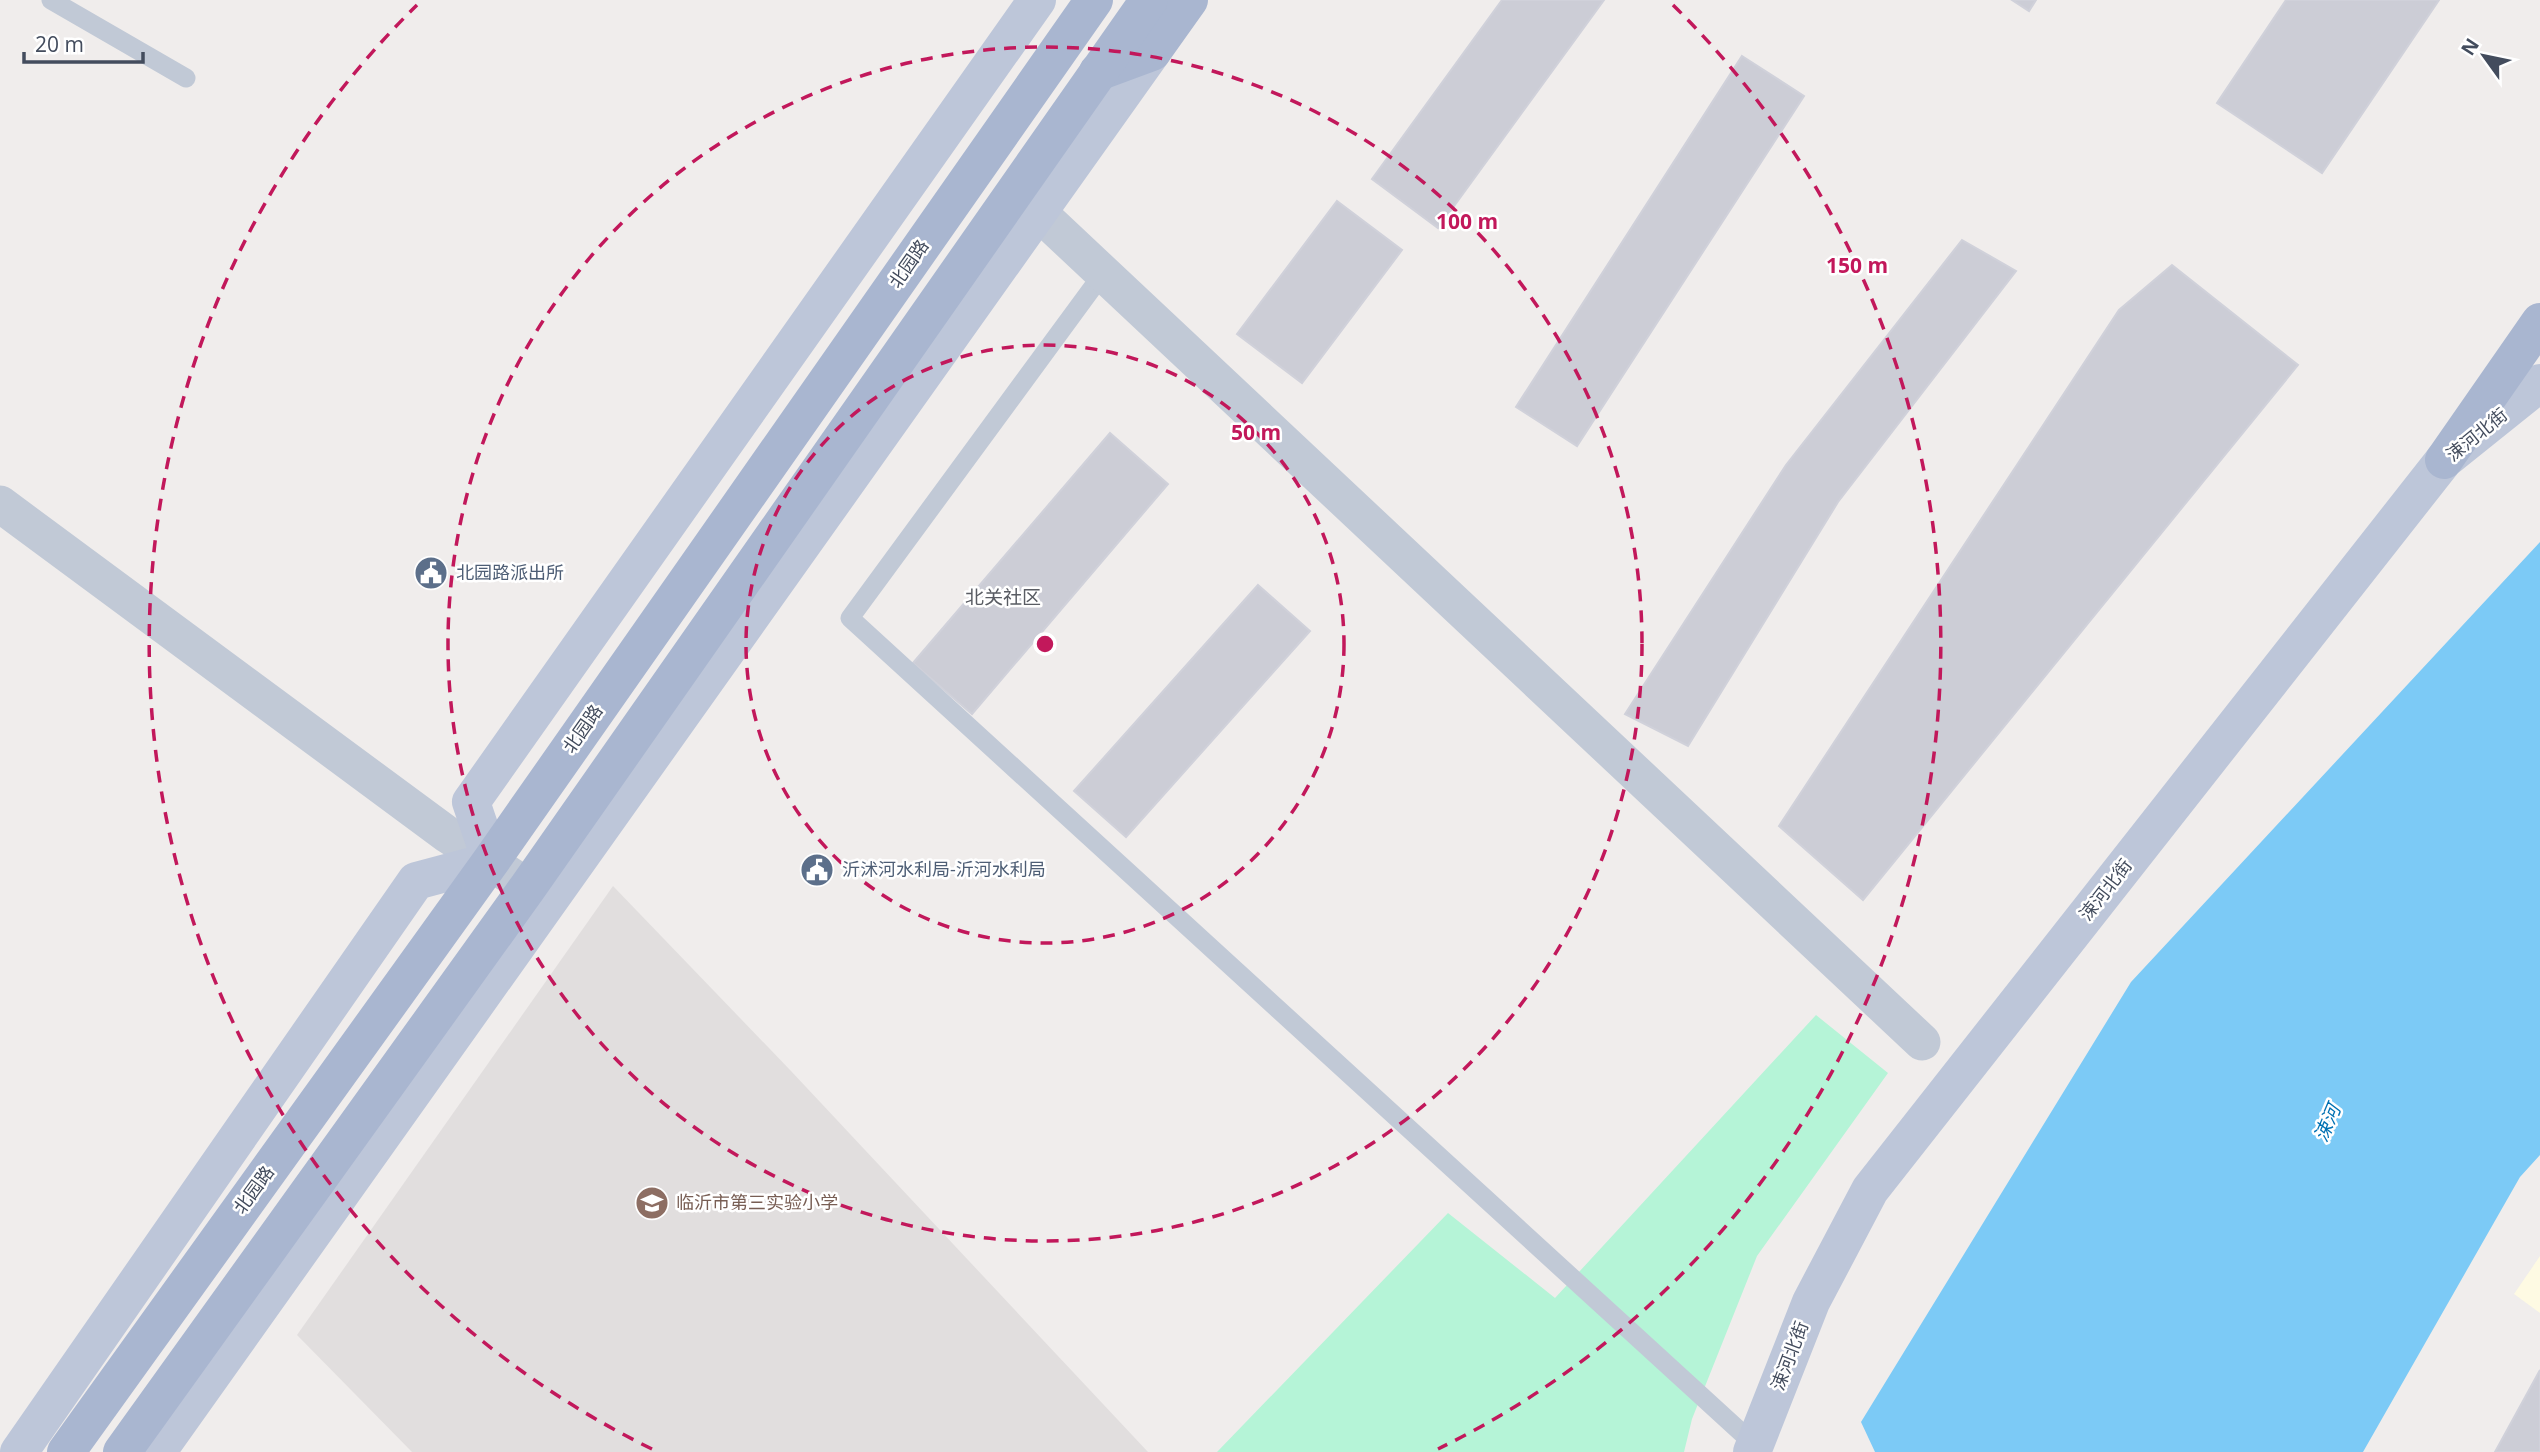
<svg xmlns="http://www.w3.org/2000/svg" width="2540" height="1452" viewBox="0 0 2540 1452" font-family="'Open Sans','Noto Sans SC',sans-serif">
	<rect width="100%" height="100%" fill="#f0edec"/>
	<!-- commercial -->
	<path fill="#fefae3" d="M2540 1256V1313L2514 1294Z"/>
	<!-- education -->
	<path fill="#e1dede" d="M613 886 791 1071 1148 1452H412L297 1335Z"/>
	<!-- green -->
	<path fill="#b5f4d7" d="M1816 1015 1888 1073 1757 1256 1692 1419 1684 1452H1217L1448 1213 1555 1298Z"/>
	<!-- water -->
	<path fill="#7ccaf6" d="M2540 542V1155L2520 1177 2363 1452H1875L1861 1422 2131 982Z"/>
	<!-- building -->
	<g fill="#cccdd6" stroke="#d0d1da" stroke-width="2">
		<path d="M1502 0H1604L1438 228 1372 179Z"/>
		<path d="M2012 0H2036L2029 11Z"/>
		<path d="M2286 0H2439L2322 173 2217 103Z"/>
		<path d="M1742 56 1804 96 1577 446 1516 407Z"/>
		<path d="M1337 201 1402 250 1302 383 1237 334Z"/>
		<path d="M1962 240 2016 271 1838 502 1688 746 1625 714 1786 465Z"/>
		<path d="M2172 265 2298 365 1863 900 1779 826 2119 310Z"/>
		<path d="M1110 433 1168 484 972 714 913 663Z"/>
		<path d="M1258 585 1310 631 1126 837 1074 791Z"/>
		<path d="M2540 1370V1452H2495Z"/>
	</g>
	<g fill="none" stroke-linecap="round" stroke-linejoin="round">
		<!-- lane -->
		<g stroke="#c1c9d6" stroke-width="19">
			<path d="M51 0 186 78"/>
			<path d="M1104 272 850 618 1755 1445"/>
		</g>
		<!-- street -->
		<g stroke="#c1c9d6" stroke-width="37">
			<path d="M1038 212 1922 1042"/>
			<path d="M0 504 448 835 528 887"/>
		</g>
		<!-- secondary -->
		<g stroke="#bdc6d9" stroke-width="38">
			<path d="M19 1452 416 881 491 861 471 802 1037 0"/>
			<path d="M157 1452 1152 52"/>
			<path d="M1752 1452 1811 1302 1870 1190 2444 460 2540 383"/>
		</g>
		<!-- primary -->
		<g stroke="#a9b6d0" stroke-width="38">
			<path d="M1098 72 1152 52 1189 0"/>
			<path d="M2444 460 2540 322"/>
			<path d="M66 1452 491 861 1094 0"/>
			<path d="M122 1452 528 887 1149 0"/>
		</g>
	</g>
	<!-- distance rings -->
	<g fill="none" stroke="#c2185b" stroke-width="3.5" stroke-dasharray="12 9">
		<circle cx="1045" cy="644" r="299"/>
		<circle cx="1045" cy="644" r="597"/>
		<path d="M652 1449A896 896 0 0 1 417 5M1673 5A896 896 0 0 1 1438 1449"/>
	</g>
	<!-- icons -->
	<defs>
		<symbol id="civic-disc" viewBox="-11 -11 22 22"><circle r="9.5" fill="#5c6f8a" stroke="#fff"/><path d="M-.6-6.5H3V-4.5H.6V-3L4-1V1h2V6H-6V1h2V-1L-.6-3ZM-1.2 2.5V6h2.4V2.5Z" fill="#fff"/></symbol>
		<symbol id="school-disc" viewBox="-11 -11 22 22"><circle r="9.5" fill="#8d6e63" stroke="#fff"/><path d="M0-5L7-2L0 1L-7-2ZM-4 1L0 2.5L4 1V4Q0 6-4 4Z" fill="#fff"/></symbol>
	</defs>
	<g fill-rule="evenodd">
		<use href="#civic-disc" x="412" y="554" width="38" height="38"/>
		<use href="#civic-disc" x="798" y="851" width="38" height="38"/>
		<use href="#school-disc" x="633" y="1184" width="38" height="38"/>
	</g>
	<g text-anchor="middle" stroke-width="5" stroke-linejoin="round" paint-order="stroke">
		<!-- street labels -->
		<g font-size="18" fill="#434c5d" stroke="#fff">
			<text transform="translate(909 264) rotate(-55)" y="6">北园路</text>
			<text transform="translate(2477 435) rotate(-39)" y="6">涑河北街</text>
			<text transform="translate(583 729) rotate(-55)" y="6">北园路</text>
			<text transform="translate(2106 890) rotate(-52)" y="6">涑河北街</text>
			<text transform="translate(254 1190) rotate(-54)" y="6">北园路</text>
			<text transform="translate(1790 1356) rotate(-69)" y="6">涑河北街</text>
		</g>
		<!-- service labels -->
		<g font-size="18" fill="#4e5e75" stroke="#fff" text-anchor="start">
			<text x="456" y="579">北园路派出所</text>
			<text x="842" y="876">沂沭河水利局-沂河水利局</text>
		</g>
		<!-- education labels -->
		<g font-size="18" fill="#785e54" stroke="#fff" text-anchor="start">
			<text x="676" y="1209">临沂市第三实验小学</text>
		</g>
		<!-- neighbourhood labels -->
		<g font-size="19" fill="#595c63" stroke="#fff">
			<text x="1003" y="604">北关社区</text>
		</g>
		<!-- water labels -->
		<g font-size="19" font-style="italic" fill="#0071b3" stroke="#fff">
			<text transform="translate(2327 1123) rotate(-67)" y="7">涑河</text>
		</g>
	</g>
	<circle cx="1045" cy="644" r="10" fill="#c2185b" stroke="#fff" stroke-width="3.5"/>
	<g font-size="21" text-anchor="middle" font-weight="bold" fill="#c2185b" stroke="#fff" stroke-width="5" stroke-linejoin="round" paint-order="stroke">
		<text x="1467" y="229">100 m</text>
		<text x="1857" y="273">150 m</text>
		<text x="1256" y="440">50 m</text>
	</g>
	<!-- north arrow -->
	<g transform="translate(2484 56) rotate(303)" stroke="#ffffff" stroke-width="5" paint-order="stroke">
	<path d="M0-5L12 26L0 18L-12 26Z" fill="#434c5d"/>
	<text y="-10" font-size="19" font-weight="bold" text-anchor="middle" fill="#434c5d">N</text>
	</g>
	<!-- scale -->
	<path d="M24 52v10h119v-10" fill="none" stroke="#434c5d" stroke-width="3.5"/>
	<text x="35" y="52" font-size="21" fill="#434c5d" stroke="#ffffff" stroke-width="5" paint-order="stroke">20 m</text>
</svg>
